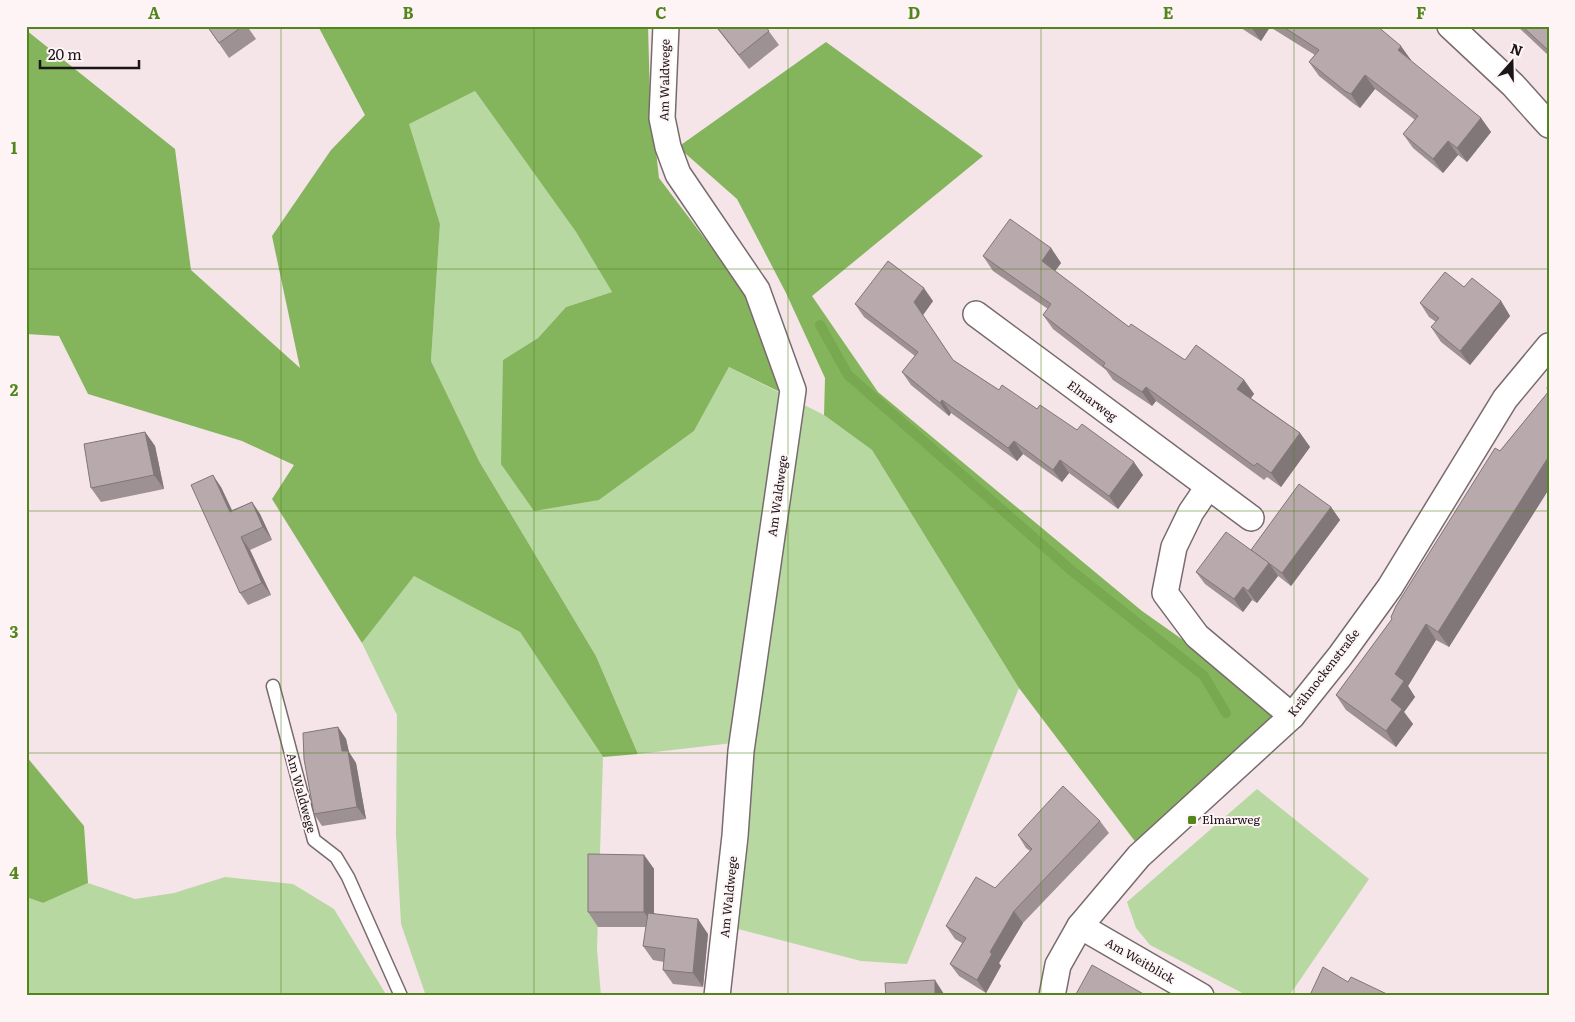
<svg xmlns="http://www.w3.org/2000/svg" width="1575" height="1022" viewBox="0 0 1575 1022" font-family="Literata,serif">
	<rect width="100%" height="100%" fill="#f5e5e8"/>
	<!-- green -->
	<g fill="#b8d8a2">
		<path d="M475 91 576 232 612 292 566 307 538 338 503 360 599 500 694 431 729 367 824 415 872 450 1019 688 907 964 861 961 738 929 720 911 733 743 638 754 596 656 479 461 431 361 440 224 408 123Z"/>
		<path d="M414 575 520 632 603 757 597 949 601 996H426L401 924 396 834 397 715 362 643Z"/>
		<path d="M1257 789 1369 879 1289 996H1248L1150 945 1136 928 1127 902Z"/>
		<path d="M225 877 293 884 334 909 387 996H26V897L43 903 88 883 135 899 174 893Z"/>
	</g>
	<!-- forest -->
	<g fill="#84b55d">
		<path d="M318 26H648L650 98 659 178 743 289 784 394 729 367 694 431 599 500 534 511 501 464 503 360 538 338 566 307 612 292 576 232 475 91 409 124 440 224 431 361 479 461 596 656 638 754 603 757 520 632 414 576 362 643 272 499 294 465 242 441 88 394 59 336 26 334V30L175 149 191 270 300 368 272 236 331 150 365 115Z"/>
		<path d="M826 42 983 156 812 296 878 392 1142 611 1186 642 1279 716 1140 848 1019 688 872 450 824 415 825 378 786 293 737 199 678 147Z"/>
		<path d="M26 756 84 826 88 883 43 903 26 897Z"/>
	</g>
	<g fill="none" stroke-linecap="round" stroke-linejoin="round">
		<!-- stream -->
		<path stroke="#78a951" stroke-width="10" d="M820 325 848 375 1072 571 1204 676 1226 713"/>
		<defs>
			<path id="service" d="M273 686 314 840 336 857 348 877 401 996"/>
			<g id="minor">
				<path d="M666 26 662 118 668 147 678 174 757 290 793 390 741 751 735 836 717 996"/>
				<path d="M1450 26 1513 85 1549 125"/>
				<path d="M976 314 1251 518"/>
				<path d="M1208 487 1191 512 1174 547 1165 593 1197 636 1292 716"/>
				<path d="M1080 926 1201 996"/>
				<path d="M1052 996 1058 965 1080 926 1139 856 1292 716 1340 656 1390 587 1505 399 1549 346"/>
			</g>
		</defs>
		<!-- service casing -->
		<use href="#service" stroke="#786b6d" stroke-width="15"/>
		<!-- minor casing -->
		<use href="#minor" stroke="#786b6d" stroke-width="28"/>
		<!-- service -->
		<use href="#service" stroke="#fff" stroke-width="12"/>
		<!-- minor -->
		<use href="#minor" stroke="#fff" stroke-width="25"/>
	</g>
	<!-- wall -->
	<g fill="#9e9194">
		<path d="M207 26H247L256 39 229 58Z"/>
		<path d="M715 26H765L779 45 749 69Z"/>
		<path d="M1238 26H1377L1411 60 1410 61 1481 118 1491 132 1467 162 1458 155 1443 173 1413 148 1403 134 1415 120 1375 89 1360 108 1354 104 1319 76 1309 62 1315 55 1270 27 1261 41Z"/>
		<path d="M1517 26H1549V56Z"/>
		<path d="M1051 248 1061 263 1055 271 1129 327 1185 360 1244 380 1254 394 1251 398 1300 433 1310 447 1281 487 1267 477 1264 480 1156 401 1152 406 1113 380 1106 370 1053 329 1043 315 1048 309 993 271 983 256Z"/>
		<path d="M1464 287 1501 301 1510 316 1470 365 1441 342 1431 327 1436 322 1429 317 1420 303Z"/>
		<path d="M933 301 923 315 953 360 999 390 1077 430 1143 475 1118 509 1069 473 1062 482 1023 454 1017 461 951 413 949 416 911 385 902 372 915 356 864 317 855 304Z"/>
		<path d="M1549 386V489L1449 647 1436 640 1408 686 1415 697 1404 712 1413 724 1396 747 1346 710 1336 695 1392 619 1391 617 1500 451 1549 391 1546 388Z"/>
		<path d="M145 432 155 446 164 489 101 502 91 488Z"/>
		<path d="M221 487 232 510 252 502 260 514 272 540 250 550 271 595 248 605 240 593Z"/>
		<path d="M1331 507 1340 520 1291 586 1277 575 1278 576 1257 603 1252 600 1243 612 1205 584 1196 572 1251 550Z"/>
		<path d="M338 727 346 739 349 753 356 763 366 819 322 826 314 814Z"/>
		<path d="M1100 821 1109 833 1023 923 999 963 1001 966 986 993 959 976 950 964 962 943 955 939 946 926 995 888 1030 851 1026 848 1018 835Z"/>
		<path d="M644 855 654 869V913L708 934 703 987 673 984 663 970 664 962 653 960 643 946 646 927H598L588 912Z"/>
	</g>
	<!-- shaded-wall -->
	<g fill="#817678">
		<path d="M1252 26H1270V27L1261 41 1251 27Z"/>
		<path d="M1401 46 1411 60 1407 64 1398 50Z"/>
		<path d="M1365 75 1375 89 1360 108 1351 94Z"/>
		<path d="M1481 118 1491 132 1467 162 1457 148Z"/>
		<path d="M1448 141 1458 155 1443 173 1433 159Z"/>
		<path d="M1051 248 1061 263 1052 275 1042 261Z"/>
		<path d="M924 288 933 301 923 315 914 302Z"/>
		<path d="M1501 301 1510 316 1470 365 1460 351Z"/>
		<path d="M1244 380 1254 394 1247 403 1237 389Z"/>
		<path d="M1146 387 1156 401 1152 406 1142 392Z"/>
		<path d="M942 400 951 413 949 416 940 403Z"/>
		<path d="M145 432 155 446 164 489 154 475Z"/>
		<path d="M1300 433 1310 447 1281 487 1271 473Z"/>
		<path d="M1014 441 1023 454 1017 461 1008 448Z"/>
		<path d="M1549 456V489L1449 647 1438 632Z"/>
		<path d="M1060 460 1069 473 1062 482 1053 470Z"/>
		<path d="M1134 462 1143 475 1118 509 1109 496Z"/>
		<path d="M213 475 221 487 238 524 230 512Z"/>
		<path d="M252 502 260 514 272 540 263 527Z"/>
		<path d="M1331 507 1340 520 1291 586 1282 573Z"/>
		<path d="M241 537 250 550 271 595 262 583Z"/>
		<path d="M1269 563 1278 576 1257 603 1248 591Z"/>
		<path d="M1243 587 1252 600 1243 612 1234 599Z"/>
		<path d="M1426 624 1436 640 1408 686 1415 697 1404 712 1413 724 1396 747 1386 731 1395 674Z"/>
		<path d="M338 727 346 739 349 752 356 763 366 819 357 807 342 751Z"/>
		<path d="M644 855 654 869V927L644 912Z"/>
		<path d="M1014 911 1023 923 999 963 1001 966 986 993 977 980 990 952Z"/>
		<path d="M698 919 708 934 703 987 693 973Z"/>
		<path d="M935 980 944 994V996H935Z"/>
	</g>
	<!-- building -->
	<g fill="#b8a9ac" stroke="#817678">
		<path d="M207 26H243L219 43Z"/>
		<path d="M716 26H765L769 31 739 55Z"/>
		<path d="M1282 26H1377L1401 46 1398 50 1481 118 1457 148 1448 141 1433 159 1403 134 1418 116 1365 75 1351 94 1345 91 1309 62 1319 50Z"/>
		<path d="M1522 26H1549V51Z"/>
		<path d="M1010 219 1051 248 1042 261 1129 327 1131 324 1185 360 1196 345 1244 380 1237 389 1300 433 1271 473 1257 463 1254 466 1146 387 1142 392 1103 366 1105 363 1043 315 1051 304 983 256Z"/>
		<path d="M888 261 924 288 914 302 953 360 999 390 1002 385 1037 409 1040 405 1077 430 1082 424 1134 462 1109 496 1060 460 1053 470 1014 441 1008 448 942 400 940 403 902 372 918 352 855 304Z"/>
		<path d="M1445 272 1464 287 1472 278 1501 301 1460 351 1431 327 1439 318 1420 303Z"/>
		<path d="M1549 391V456L1438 632 1426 624 1395 674 1404 681 1391 700 1402 709 1386 731 1336 695 1392 619 1391 617 1396 606 1495 448 1500 451Z"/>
		<path d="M145 432 154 475 91 488 84 444Z"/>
		<path d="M213 475 230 512 252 502 263 527 241 537 262 583 240 593 191 485Z"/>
		<path d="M1299 484 1331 507 1282 573 1251 550Z"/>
		<path d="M1226 532 1269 563 1248 591 1243 587 1234 599 1196 572Z"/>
		<path d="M338 727 342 751H348L357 807 314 814 304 759 303 733Z"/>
		<path d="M1063 786 1100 821 1014 911 990 952 992 954 977 980 950 964 966 938 946 926 976 877 995 888 1032 849 1018 835Z"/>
		<path d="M588 854 644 855V912H588Z"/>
		<path d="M648 913 698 919 693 973 663 970 665 949 643 946Z"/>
		<path d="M1092 965 1147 996H1075Z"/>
		<path d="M1323 967 1348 982 1351 977 1391 996H1313L1310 995Z"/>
		<path d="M935 980V996H886L885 983Z"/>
	</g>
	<!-- grid -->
	<path fill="none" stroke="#52851c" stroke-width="1" stroke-opacity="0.55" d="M281 26V996M534 26V996M788 26V996M1041 26V996M1294 26V996M26 269H1549M26 511H1549M26 753H1549"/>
	<!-- markers -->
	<rect fill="#52851c" stroke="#fef4f6" stroke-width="2" x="1187" y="815" width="10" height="10" rx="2.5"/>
	<g text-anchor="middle" stroke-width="4" stroke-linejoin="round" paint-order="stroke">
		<!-- street labels -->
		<g font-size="12" fill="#1a1516" stroke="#fef4f6">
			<text transform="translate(665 80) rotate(-89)" y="4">Am Waldwege</text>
			<text transform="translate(1092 401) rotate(37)" y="4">Elmarweg</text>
			<text transform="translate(778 496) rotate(-82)" y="4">Am Waldwege</text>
			<text transform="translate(1324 673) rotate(-52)" y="4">Krähnockenstraße</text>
			<text transform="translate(301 793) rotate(75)" y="4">Am Waldwege</text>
			<text transform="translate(729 897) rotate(-84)" y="4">Am Waldwege</text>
			<text transform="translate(1140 961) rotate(30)" y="4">Am Weitblick</text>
		</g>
		<!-- poi labels -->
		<g font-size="12" fill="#1a1516" stroke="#fef4f6" text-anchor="start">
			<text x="1202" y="824">Elmarweg</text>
		</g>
	</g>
	<!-- border -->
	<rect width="1575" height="1022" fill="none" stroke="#fef4f6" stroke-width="55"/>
	<!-- north arrow -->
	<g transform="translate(1512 62) rotate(20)" stroke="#fef4f6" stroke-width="4" paint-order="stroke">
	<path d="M0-4L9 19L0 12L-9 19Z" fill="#1a1516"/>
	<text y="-8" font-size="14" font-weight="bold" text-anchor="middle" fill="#1a1516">N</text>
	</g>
	<!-- scale -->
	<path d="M40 60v8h99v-8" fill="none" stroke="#1a1516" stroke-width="2.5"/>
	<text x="48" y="60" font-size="15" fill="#1a1516" stroke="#fef4f6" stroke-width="4" paint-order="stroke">20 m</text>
	<rect x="28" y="28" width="1520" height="966" fill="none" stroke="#52851c" stroke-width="2"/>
	<g font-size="16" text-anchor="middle" font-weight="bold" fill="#52851c">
		<text x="154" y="19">A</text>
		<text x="408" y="19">B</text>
		<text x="661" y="19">C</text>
		<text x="914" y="19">D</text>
		<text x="1168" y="19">E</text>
		<text x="1421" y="19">F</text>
		<text x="14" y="154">1</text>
		<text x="14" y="396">2</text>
		<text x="14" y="638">3</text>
		<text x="14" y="879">4</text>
	</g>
</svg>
